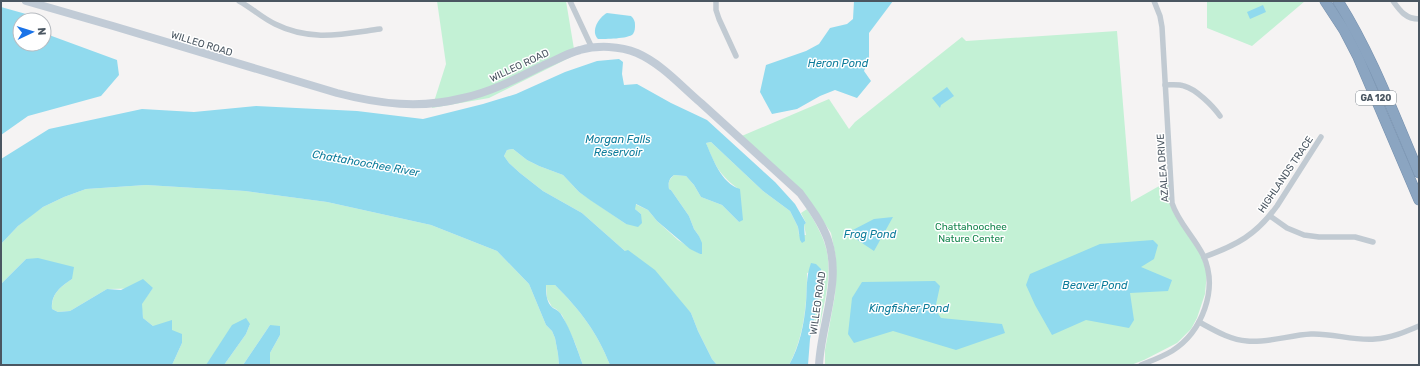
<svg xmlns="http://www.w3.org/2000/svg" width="1420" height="366" viewBox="0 0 1420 366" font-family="Rubik,sans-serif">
	<rect width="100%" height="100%" fill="#f5f3f3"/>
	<!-- green -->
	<g fill="#c3f1d5">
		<path d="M437 1H566L575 55 489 98 432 108 446 64Z"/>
		<path d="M1207 1H1305L1252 46 1207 28Z"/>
		<path d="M1117 31 1131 202 1168 181 1174 212 1198 247 1207 272 1205 294 1197 318 1191 329 1177 343 1144 360 1131 365H825V350L835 295 836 276V258L831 233 819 215 737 138 829 99 849 129 855 122 962 37 966 41Z"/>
		<path d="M711 142 763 191 790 211 798 227 799 235H806L804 225 806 223 801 213 807 209C815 222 824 237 827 252 832 276 824 302 820 326L814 320 823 278 821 269 807 273C807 304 804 337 789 365H717L712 359 698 331 691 313 625 251 582 213 543 191 520 173 509 163 504 156 507 150 513 149 527 160 539 166 563 175 579 192 626 224 641 214 635 209V204L648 210 657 221 678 240 700 254H702L699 236 694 229 689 216 671 190 669 189C668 182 669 180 674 175L686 176 694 185 701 197 722 205 739 222 737 188C718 173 715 165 706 143Z"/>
		<path d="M146 185 245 191 327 202 431 225 497 251 529 284 546 325 552 331 555 338 558 354 559 365H270V353L280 335 270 325 243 365H224L246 334 250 324 206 365H172L182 343 153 326 143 318 141 304 153 288 107 289 70 311 58 312 52 309C51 294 60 287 72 279L26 259 1 284V244L18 226 30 216 43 207 64 197 86 189Z"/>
		<path d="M546 285H555C580 310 597 332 610 365H583L575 343 562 315 556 309 552 307 547 298Z"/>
	</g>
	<!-- water -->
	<g fill="#90daee">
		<path d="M854 1H893L869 33V58L864 71 871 81 857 98 835 90 820 96 797 109 772 114 760 92 766 65 806 51 819 44 830 28 847 24 853 19Z"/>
		<path d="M1263 5 1266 12 1250 19 1247 12Z"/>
		<path d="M1 7 26 14 37 20H20V44H44V25L49 35 117 60 119 75 101 96 28 116 1 135Z"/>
		<path d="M607 13 631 16C634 19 635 21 635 25 635 28 635 31 633 34 628 39 605 39 598 39 590 31 599 17 607 13Z"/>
		<path d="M619 59 623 62 622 74 624 85 637 84 671 103 707 120 775 182 795 204 806 223 804 225 805 241 802 243 800 240 798 227 790 211 763 191 711 142 706 143C713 159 721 183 740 189L743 220 739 222 722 205 701 197 694 185 686 176 674 175C669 179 668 182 669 189L671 190 689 216 694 229 699 236 702 243V254H700L690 249 657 221 648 210 636 204 635 209 641 214 642 223 638 227 626 224 590 200 579 192 563 175 539 166 527 160 513 149 507 150 504 156 509 163 520 173 543 191 582 213 625 251 628 250 655 270 691 313 698 331 712 359 717 365H610C597 332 580 310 555 285H546C546 292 546 303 553 308 557 310 560 312 562 316 571 330 577 349 583 365H559L558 354 555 338 552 331 546 325 529 284 497 251 431 225 327 202 245 191 146 185 86 189 64 197 43 207 18 226 1 244V159L49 129 142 109 194 112 256 106 357 111 423 119 483 104 516 94 565 72 597 61Z"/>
		<path d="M947 87 954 96 941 105 940 108 932 98Z"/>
		<path d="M893 217 874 251 847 233 874 219Z"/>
		<path d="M1153 240 1158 245 1154 259 1141 267 1172 280 1168 291 1130 293 1134 320 1129 328 1086 320 1052 335 1035 305 1026 285 1030 274 1100 244Z"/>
		<path d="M38 258 74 267 72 279C60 287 51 294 52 309L58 312 70 311 107 289 121 290 143 279 153 288 142 304 143 318 153 326 172 320V330L182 334V343L172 365H1V284L26 259Z"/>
		<path d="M811 263 816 264 821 269 823 278 810 339 808 365H789C800 346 804 324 806 303 807 289 806 276 811 263Z"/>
		<path d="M935 281 940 286 935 309 941 318 1002 324 1005 333 956 350 893 331 854 343 848 334 852 298 862 282Z"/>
		<path d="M246 318 250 324 246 334 224 365H206L232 325Z"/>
		<path d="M270 325 280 326V335L270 353V365H243Z"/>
	</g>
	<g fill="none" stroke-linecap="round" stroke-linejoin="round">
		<defs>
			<g id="highway">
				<path d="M1325 1 1344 30 1358 57 1419 200"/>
				<path d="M1338 1C1372 55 1394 115 1419 173"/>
			</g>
		</defs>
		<!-- highway casing -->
		<use href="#highway" stroke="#7690ad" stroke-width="11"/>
		<!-- street -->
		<g stroke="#c1cad2" stroke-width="5.5">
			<path d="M239 1C252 8 262 18 275 24 311 42 343 34 380 29"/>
			<path d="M570 1 592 48"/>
			<path d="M716 1V10L719 19 736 56"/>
			<path d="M1393 1C1400 11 1406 19 1419 19"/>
			<path d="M1165 85C1172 85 1178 84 1184 86 1196 89 1213 106 1220 116"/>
			<path d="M1270 216 1287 228 1304 235 1319 237H1355L1373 242"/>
			<path d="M1204 257C1237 245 1256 235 1277 206L1321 137"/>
			<path d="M1199 322C1214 330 1230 340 1247 341 1268 343 1290 335 1311 334 1332 333 1354 341 1375 339 1391 338 1405 332 1419 326"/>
			<path d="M1141 365C1151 361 1162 357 1172 351 1202 332 1219 289 1203 255 1194 237 1178 222 1172 203L1162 27 1160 16 1154 1"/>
		</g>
		<!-- secondary -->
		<path stroke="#c1cbd6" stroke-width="8" d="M26 1 113 26 337 93C379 104 420 109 463 98 491 92 518 78 544 65 556 60 568 53 580 50 598 45 620 46 637 53 662 64 681 86 701 103 734 133 767 163 800 193 811 208 822 223 828 240 842 281 821 324 819 365"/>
		<!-- highway -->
		<use href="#highway" stroke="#8ba5c1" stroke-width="10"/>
	</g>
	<g text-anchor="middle" stroke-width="3" stroke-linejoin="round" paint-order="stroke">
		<!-- shield labels -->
		<rect fill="#fff" stroke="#808990" stroke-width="1" x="1356" y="91" width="40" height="14" rx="3"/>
		<g font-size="9" font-weight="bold" fill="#4a5661">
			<text x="1376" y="101">GA 120</text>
		</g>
		<!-- street labels -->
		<g font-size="10" fill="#4a5661" stroke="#fff">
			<text transform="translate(202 43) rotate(17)" y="4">WILLEO ROAD</text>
			<text transform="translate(519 65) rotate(-25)" y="4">WILLEO ROAD</text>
			<text transform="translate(1162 168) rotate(-94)" y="4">AZALEA DRIVE</text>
			<text transform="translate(1285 174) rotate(-56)" y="4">HIGHLANDS TRACE</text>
			<text transform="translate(817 303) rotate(-82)" y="4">WILLEO ROAD</text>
		</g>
		<!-- park labels -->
		<g font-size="10" fill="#17864f" stroke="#fff">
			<text x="971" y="230">Chattahoochee<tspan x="971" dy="12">Nature Center</tspan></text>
		</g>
		<!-- water labels -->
		<g font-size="11" font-style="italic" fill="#0c7c9b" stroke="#fff">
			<text x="838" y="67">Heron Pond</text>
			<text x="618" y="143">Morgan Falls<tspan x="618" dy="13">Reservoir</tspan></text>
			<text transform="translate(366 163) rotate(10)" y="4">Chattahoochee River</text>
			<text x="870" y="238">Frog Pond</text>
			<text x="1095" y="289">Beaver Pond</text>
			<text x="909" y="312">Kingfisher Pond</text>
		</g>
	</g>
	<!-- border -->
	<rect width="1420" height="366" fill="none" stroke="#4a5661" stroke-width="4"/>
	<!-- north arrow -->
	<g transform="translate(32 32) rotate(86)"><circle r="19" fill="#ffffff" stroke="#b7bbc0"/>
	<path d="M0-3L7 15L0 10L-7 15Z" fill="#1a73e8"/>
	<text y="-6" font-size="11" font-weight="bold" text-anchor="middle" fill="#4a5661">N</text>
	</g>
</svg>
